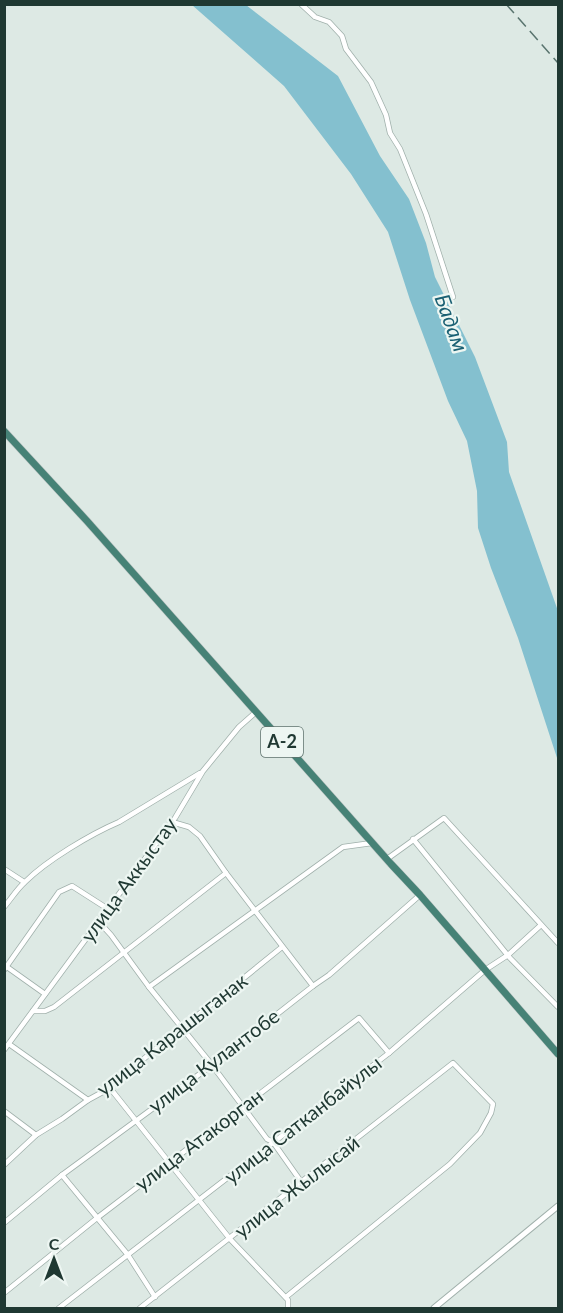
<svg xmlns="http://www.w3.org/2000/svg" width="563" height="1313" viewBox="0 0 563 1313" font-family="Lato,sans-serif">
	<rect width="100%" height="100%" fill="#dde9e4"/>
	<!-- water -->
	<path fill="#84c0cf" d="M192 5H246L338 76 380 156 409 199 426 243 435 277 475 357 507 442 509 472 558 611V761L518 638 491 568 478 528 477 491 467 441 448 401 410 300 388 232 351 174 284 86Z"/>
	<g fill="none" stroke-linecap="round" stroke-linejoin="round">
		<defs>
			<g id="minor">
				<path d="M301 4 315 17 329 22 342 36 346 49 371 82 386 115 390 133 400 149 426 214 453 297"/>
				<path d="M172 822 189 827 200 836 226 873 313 986"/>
				<path d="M413 839 510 958 558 1007"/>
				<path d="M387 859 444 818 558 943"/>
				<path d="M4 869 24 882"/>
				<path d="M4 907C11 899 17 889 25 882 47 860 91 834 119 822L200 773"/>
				<path d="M99 922 111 935 149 987 212 1065 267 1139 273 1142 302 1183"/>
				<path d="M7 967 45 994"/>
				<path d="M4 970 59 892 72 886 108 909"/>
				<path d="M149 987 343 847 372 843"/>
				<path d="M33 1011H45L54 1007 226 873"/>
				<path d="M9 1044 88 1100"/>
				<path d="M4 1050 175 818 203 771 239 727 256 712"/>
				<path d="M110 1088 230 1239 288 1300V1308"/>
				<path d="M4 1111 36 1135"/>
				<path d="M4 1165 36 1135 62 1119 88 1100 110 1088 120 1078 282 947"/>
				<path d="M62 1175 128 1255 155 1297"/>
				<path d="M4 1223 62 1175 212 1065 313 986 329 975 420 895"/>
				<path d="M4 1293 97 1218 359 1018 389 1053"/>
				<path d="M59 1308 389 1053 485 970 508 955 541 925"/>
				<path d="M140 1308 453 1063 493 1104 491 1113 480 1133 450 1164 286 1297"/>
			</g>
			<path id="tertiary" d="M434 1308 558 1206"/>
			<path id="trunk" d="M4 431 87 521 391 864 420 895 558 1054"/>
		</defs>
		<!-- minor casing -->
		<use href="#minor" stroke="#a0b0ab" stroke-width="6"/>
		<!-- tertiary casing -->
		<use href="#tertiary" stroke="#a0b0ab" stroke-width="7"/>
		<!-- trunk casing -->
		<use href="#trunk" stroke="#bcc3c2" stroke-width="8"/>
		<!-- minor -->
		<use href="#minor" stroke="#fff" stroke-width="4.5"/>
		<!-- tertiary -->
		<use href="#tertiary" stroke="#fff" stroke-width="5"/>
		<!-- trunk -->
		<use href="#trunk" stroke="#468276" stroke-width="7"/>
		<!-- rail -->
		<path stroke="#59746e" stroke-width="1.5" stroke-dasharray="12 6" stroke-linecap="butt" d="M506 4 558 63"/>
	</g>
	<g text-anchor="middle" stroke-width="4.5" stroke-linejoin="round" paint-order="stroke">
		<!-- shield labels -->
		<rect fill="#edf6f2" stroke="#5d716c" stroke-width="1.5" x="261" y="727" width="42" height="30" rx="4.5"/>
		<g font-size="18" font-weight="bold" fill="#1f3832">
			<text x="282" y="748">A-2</text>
		</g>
		<!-- street labels -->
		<g font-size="20" fill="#1f3832" stroke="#edf6f2">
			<text transform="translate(129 880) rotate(-54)" y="7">улица Аккыстау</text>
			<text transform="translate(172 1035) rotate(-38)" y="7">улица Карашыганак</text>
			<text transform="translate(214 1061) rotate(-37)" y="7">улица Кулантобе</text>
			<text transform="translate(303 1120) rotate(-38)" y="7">улица Сатканбайулы</text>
			<text transform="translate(199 1140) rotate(-37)" y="7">улица Атакорган</text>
			<text transform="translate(297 1187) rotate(-38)" y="7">улица Жылысай</text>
		</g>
		<!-- water labels -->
		<g font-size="21" font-style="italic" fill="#1a6073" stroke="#edf6f2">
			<text transform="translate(451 323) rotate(70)" y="7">Бадам</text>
		</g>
	</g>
	<!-- border -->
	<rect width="563" height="1313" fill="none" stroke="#1f3832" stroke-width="12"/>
	<!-- north arrow -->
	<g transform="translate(54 1259)" stroke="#edf6f2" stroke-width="4.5" paint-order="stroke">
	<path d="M0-4.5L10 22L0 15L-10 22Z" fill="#1f3832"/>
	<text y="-9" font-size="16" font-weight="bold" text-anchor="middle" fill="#1f3832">С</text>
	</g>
</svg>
